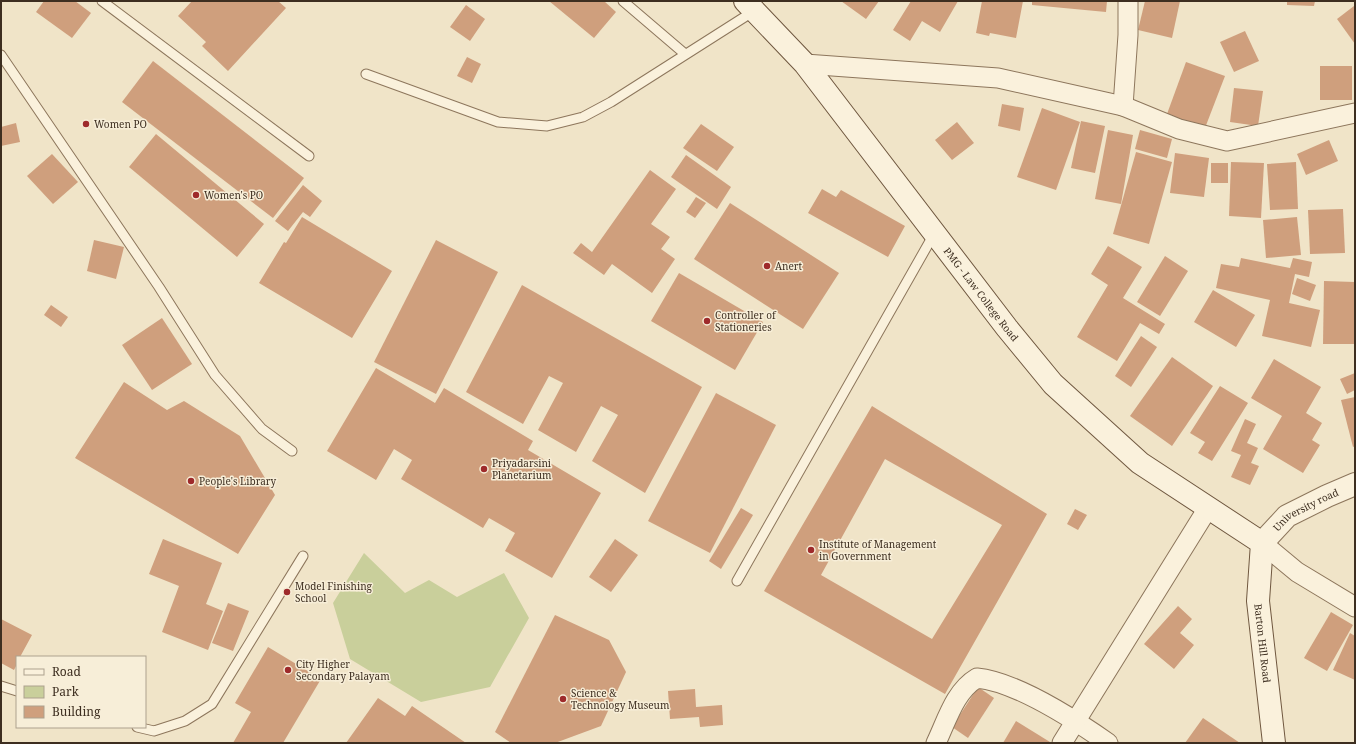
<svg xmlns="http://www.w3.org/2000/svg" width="1356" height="744" viewBox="0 0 1356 744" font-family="'Noto Serif',serif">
	<rect width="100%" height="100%" fill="#f0e4c8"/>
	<!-- green -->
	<path fill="#c9cf9b" d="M364 553 405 593 429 580 457 597 504 573 529 618 490 687 421 702 350 659 333 603Z"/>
	<!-- building -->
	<g fill="#cf9f7d" fill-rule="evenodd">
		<path d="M44 1H75L91 13 72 38 36 12Z"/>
		<path d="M192 1H278L286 8 228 71 202 46 206 42 178 16Z"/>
		<path d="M549 1H604L616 12 594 38Z"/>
		<path d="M841 1H879L866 19Z"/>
		<path d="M911 1H958L940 32 922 21 910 41 893 30Z"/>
		<path d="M982 1H1023L1016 38 990 33 989 36 976 33Z"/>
		<path d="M1032 1H1107L1106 12 1032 5Z"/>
		<path d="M1145 1H1180L1172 38 1138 30Z"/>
		<path d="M1287 1H1315L1314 6 1287 5Z"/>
		<path d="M466 5 485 19 470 41 450 27Z"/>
		<path d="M1354 6 1355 8V44L1337 19Z"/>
		<path d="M1245 31 1259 61 1234 72 1220 42Z"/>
		<path d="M467 57 481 64 472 83 457 76Z"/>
		<path d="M153 61 304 178 273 218 122 102Z"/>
		<path d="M1186 62 1225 76 1205 128 1167 114Z"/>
		<rect x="1320" y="66" width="32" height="34"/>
		<path d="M1234 88 1263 91 1258 126 1230 122Z"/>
		<path d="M1002 104 1024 108 1020 131 998 126Z"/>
		<path d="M1042 108 1080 122 1056 190 1017 177Z"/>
		<path d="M1081 121 1105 126 1095 173 1071 168Z"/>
		<path d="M957 122 974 143 952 160 935 140Z"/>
		<path d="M16 123 20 142 1 146V127Z"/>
		<path d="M701 124 734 147 717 171 683 148Z"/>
		<path d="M1108 130 1133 135 1121 204 1095 199Z"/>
		<path d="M1140 130 1172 139 1167 158 1135 149Z"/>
		<path d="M156 134 264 224 237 257 129 167Z"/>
		<path d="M1329 140 1338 161 1306 175 1297 154Z"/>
		<path d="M1136 152 1172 162 1149 244 1113 234Z"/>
		<path d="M1175 153 1209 158 1204 197 1170 193Z"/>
		<path d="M52 154 78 182 53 204 27 176Z"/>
		<path d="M686 155 731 187 717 209 671 177Z"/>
		<path d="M1231 162 1264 163 1261 218 1229 216Z"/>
		<path d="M1296 162 1298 209 1270 210 1267 164Z"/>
		<rect x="1211" y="163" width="17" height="20"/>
		<path d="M650 170 676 189 651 224 670 237 661 249 675 259 652 293 612 264 604 275 573 253 581 243 592 252Z"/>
		<path d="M303 185 322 201 310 217 303 212 288 231 275 221Z"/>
		<path d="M822 189 836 197 841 190 905 226 888 257 808 213Z"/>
		<path d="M696 197 706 203 695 218 686 212Z"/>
		<path d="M730 203 839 273 803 329 694 259Z"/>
		<path d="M1343 209 1345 253 1310 254 1308 210Z"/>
		<path d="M302 217 392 271 352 338 259 283 284 242 286 243Z"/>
		<path d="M1297 217 1301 255 1266 258 1263 220Z"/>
		<path d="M94 240 124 247 116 279 87 271Z"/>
		<path d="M436 240 498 272 436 394 374 362Z"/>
		<path d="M1108 246 1142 267 1123 298 1165 324 1159 334 1140 323 1117 361 1077 337 1108 285 1091 274Z"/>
		<path d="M1165 256 1188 271 1160 316 1137 302Z"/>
		<path d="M1241 258 1290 268 1293 258 1312 262 1309 277 1295 274 1289 303 1320 310 1311 347 1262 336 1270 300 1216 288 1221 264 1239 267Z"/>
		<path d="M679 273 763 322 735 370 651 321Z"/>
		<path d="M1297 278 1316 285 1310 301 1292 294Z"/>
		<path d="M1324 281 1355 282V344H1323Z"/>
		<path d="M522 285 702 387 645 493 592 461 618 415 601 406 576 452 538 430 563 383 549 376 523 424 466 392Z"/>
		<path d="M1213 290 1255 315 1236 347 1194 322Z"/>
		<path d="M51 305 68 317 61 327 44 315Z"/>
		<path d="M162 318 192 364 152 390 122 345Z"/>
		<path d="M1141 336 1157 347 1131 387 1115 376Z"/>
		<path d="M1172 357 1213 386 1172 446 1130 416Z"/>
		<path d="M1274 359 1321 387 1306 413 1322 423 1312 440 1320 445 1303 473 1263 449 1282 416 1251 398Z"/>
		<path d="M376 368 435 403 444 388 533 441 528 450 601 493 552 578 505 551 515 533 489 518 483 528 401 479 412 460 394 449 376 480 327 451Z"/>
		<path d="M1355 373V390L1347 394 1340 379Z"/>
		<path d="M124 382 167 410 184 401 240 436 275 495 238 554 75 458Z"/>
		<path d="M1220 386 1248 403 1212 461 1198 453 1205 442 1190 433Z"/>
		<path d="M716 393 776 425 710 553 648 521Z"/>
		<path d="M1355 397V446L1353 447 1341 400Z"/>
		<path d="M872 406 1047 514 945 694 764 591ZM885 459 1002 525 932 639 821 575Z"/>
		<path d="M1245 419 1256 424 1247 443 1258 448 1251 463 1259 466 1250 485 1231 477 1241 455 1231 451Z"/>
		<path d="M741 508 753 515 721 569 709 561Z"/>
		<path d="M1075 509 1087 515 1078 530 1067 524Z"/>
		<path d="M163 539 222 563 206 604 223 611 208 650 162 632 179 586 149 574Z"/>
		<path d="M615 539 638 555 611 592 589 577Z"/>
		<path d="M228 603 249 611 233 651 212 643Z"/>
		<path d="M1178 606 1192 619 1180 633 1194 645 1174 669 1144 644Z"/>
		<path d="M1331 612 1353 625 1327 671 1304 658Z"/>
		<path d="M555 615 609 640 626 672 601 726 555 743H511L495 732Z"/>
		<path d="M1 619 32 635 20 657H17V664L14 670 1 663Z"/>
		<path d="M1350 633 1355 636V680L1333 670Z"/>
		<path d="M268 647 321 679 283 743H233L251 712 235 703Z"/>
		<path d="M978 687 994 698 968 738 952 727Z"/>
		<path d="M695 689 696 707 722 705 723 725 700 727 699 717 670 719 668 691Z"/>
		<path d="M378 698 405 716 412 706 466 743H346Z"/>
		<path d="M1203 718 1240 743H1185Z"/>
		<path d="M1016 721 1050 742 1049 743H1003Z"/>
	</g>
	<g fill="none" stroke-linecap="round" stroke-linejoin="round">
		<defs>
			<g id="service">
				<path d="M102 1 309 156"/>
				<path d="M623 1 685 54"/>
				<path d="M1 55 159 287 215 375 262 429 292 451"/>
				<path d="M366 74 498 122 547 126 583 117 611 102 754 11"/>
				<path d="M737 581 934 234"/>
				<path d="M1 686 17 691"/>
				<path d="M137 727 154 731 185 721 212 704 303 556"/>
			</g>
			<g id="minor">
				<path d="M805 64 998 78 1123 106 1179 129 1227 141 1355 113"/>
				<path d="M1123 106 1128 35V1"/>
				<path d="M1262 543 1297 572 1355 607"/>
				<path d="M936 743C947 720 955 691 977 678 1017 682 1075 720 1108 743"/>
				<path d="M1062 743 1208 508"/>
			</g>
			<g id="tertiary">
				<path id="s1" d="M1262 543 1287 516 1327 496 1355 484"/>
			</g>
			<g id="secondary">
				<path id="s2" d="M745 1 805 64 1007 328 1053 384 1140 463 1262 543 1258 601 1274 743"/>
			</g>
		</defs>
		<!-- service casing -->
		<use href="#service" stroke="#8d765c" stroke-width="11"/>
		<!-- minor casing -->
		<use href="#minor" stroke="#8d765c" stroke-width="21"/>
		<!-- tertiary casing -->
		<use href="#tertiary" stroke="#8d765c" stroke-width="24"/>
		<!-- secondary casing -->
		<use href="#secondary" stroke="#6f573f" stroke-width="24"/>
		<!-- service -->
		<use href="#service" stroke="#faf1dc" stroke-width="9"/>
		<!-- minor -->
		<use href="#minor" stroke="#faf1dc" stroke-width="19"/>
		<!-- tertiary -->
		<use href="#tertiary" stroke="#faf1dc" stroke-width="22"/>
		<!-- secondary -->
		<use href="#secondary" stroke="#faf1dc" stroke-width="22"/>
	</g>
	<!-- markers -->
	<g fill="#9e2a2b" stroke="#f7eed8" stroke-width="1.5">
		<circle cx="86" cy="124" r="4"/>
		<circle cx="196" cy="195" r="4"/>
		<circle cx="767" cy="266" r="4"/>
		<circle cx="707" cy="321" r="4"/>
		<circle cx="484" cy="469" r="4"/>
		<circle cx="191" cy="481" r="4"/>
		<circle cx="811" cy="550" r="4"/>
		<circle cx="287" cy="592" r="4"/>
		<circle cx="288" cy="670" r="4"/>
		<circle cx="563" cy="699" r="4"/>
	</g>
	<g text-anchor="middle" stroke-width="3" stroke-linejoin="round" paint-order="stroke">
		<!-- poi labels -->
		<g font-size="10" fill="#3d2e20" stroke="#f7eed8" text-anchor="start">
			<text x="94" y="128">Women PO</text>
			<text x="204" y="199">Women's PO</text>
			<text x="775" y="270">Anert</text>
			<text x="715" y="319">Controller of<tspan x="715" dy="12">Stationeries</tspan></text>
			<text x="492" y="467">Priyadarsini<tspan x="492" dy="12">Planetarium</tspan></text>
			<text x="199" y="485">People's Library</text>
			<text x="819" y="548">Institute of Management<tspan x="819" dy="12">in Government</tspan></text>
			<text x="295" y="590">Model Finishing<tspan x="295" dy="12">School</tspan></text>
			<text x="296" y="668">City Higher<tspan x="296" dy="12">Secondary Palayam</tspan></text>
			<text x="571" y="697">Science &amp;<tspan x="571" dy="12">Technology Museum</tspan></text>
		</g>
		<!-- street labels -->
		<g font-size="10" fill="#3d2e20" stroke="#f7eed8">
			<text dy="4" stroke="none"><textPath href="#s2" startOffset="377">PMG - Law College Road</textPath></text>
			<text dy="4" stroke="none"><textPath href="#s1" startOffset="56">University road</textPath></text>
			<text dy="4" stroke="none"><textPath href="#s2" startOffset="856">Barton Hill Road</textPath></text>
		</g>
	</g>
	<!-- border -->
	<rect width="1356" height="744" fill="none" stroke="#3d2e20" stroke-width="4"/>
	<!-- legend -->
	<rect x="16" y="656" width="130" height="72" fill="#f7eed8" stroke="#ada18e"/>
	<rect x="24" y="669" width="20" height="6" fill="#faf1dc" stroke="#ada18e"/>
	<text x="52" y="676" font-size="12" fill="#3d2e20">Road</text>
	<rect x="24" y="686" width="20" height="12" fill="#c9cf9b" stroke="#ada18e"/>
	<text x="52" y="696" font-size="12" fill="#3d2e20">Park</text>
	<rect x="24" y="706" width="20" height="12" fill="#cf9f7d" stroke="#ada18e"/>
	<text x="52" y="716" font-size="12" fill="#3d2e20">Building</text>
</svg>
